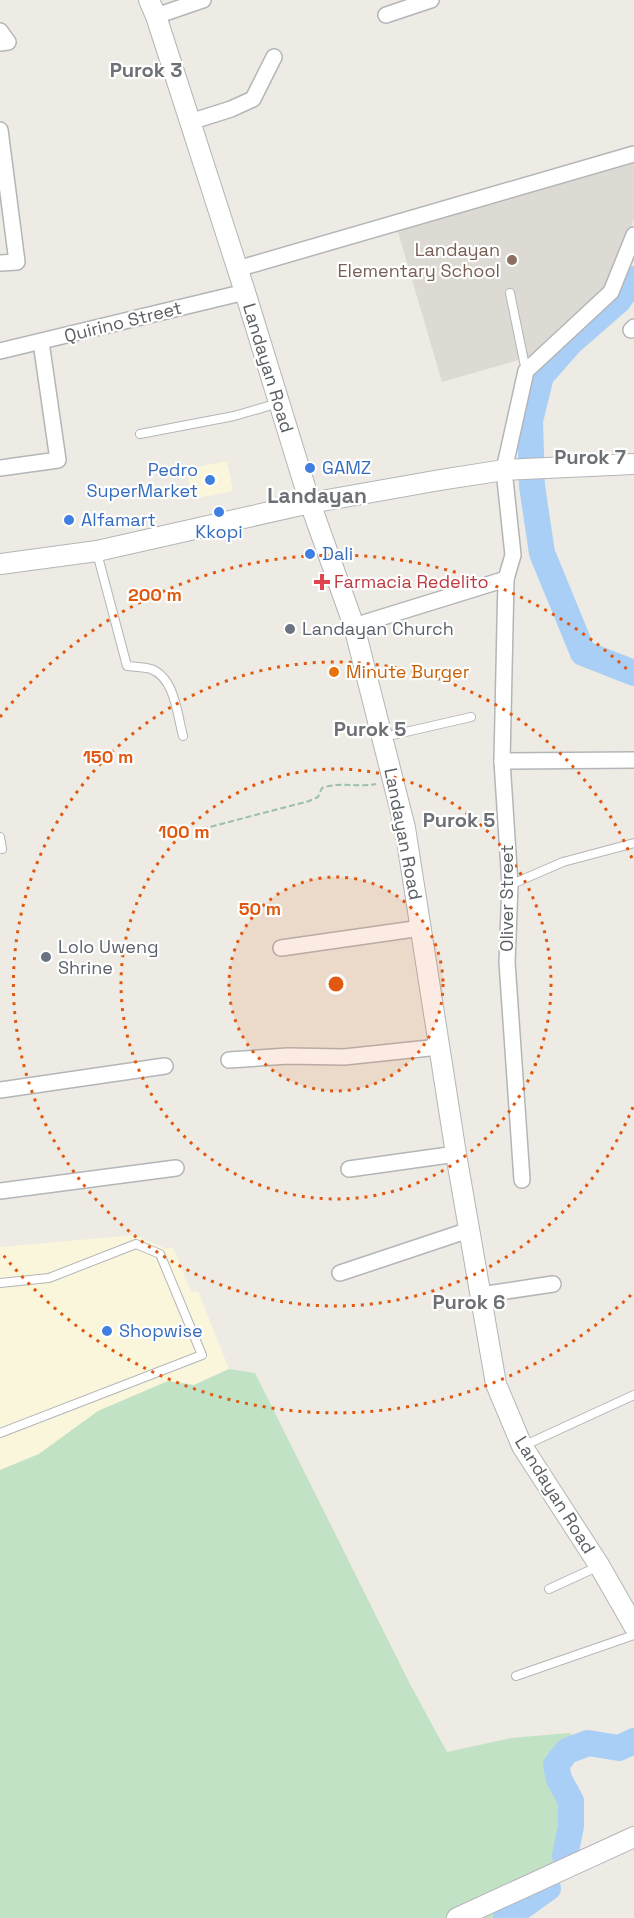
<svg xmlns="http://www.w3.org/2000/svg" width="634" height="1918" viewBox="0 0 634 1918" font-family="'Space Grotesk',sans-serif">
	<rect width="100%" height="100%" fill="#edebe3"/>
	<!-- commercial -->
	<g fill="#faf6db">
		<path d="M227 461 233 491 192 499 186 469Z"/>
		<path d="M135 1235 166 1249 173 1247 191 1292 198 1291 229 1369 194 1385 168 1381 98 1411 39 1454 0 1470V1247Z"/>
	</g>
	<!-- education -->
	<path fill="#dcdad2" d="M634 156V219L606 288 536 355 442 382 398 232Z"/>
	<!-- green -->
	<path fill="#c2e2c5" d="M229 1369 255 1373 411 1686 447 1752 511 1738 569 1733 588 1743 567 1751 556 1765 559 1779 571 1801V1826L565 1856 548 1888 506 1918H0V1470L39 1454 98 1411 168 1381 194 1385Z"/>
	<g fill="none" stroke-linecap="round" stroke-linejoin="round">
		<!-- river -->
		<g stroke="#a9cff7" stroke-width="26">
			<path d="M634 279 618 301 571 342 541 376 530 421 532 486 542 553 583 653 634 673"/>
			<path d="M565 1856 571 1826V1801L559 1779 556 1765 567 1751 588 1743 619 1748 634 1741"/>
			<path d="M506 1918 548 1888"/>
		</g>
		<defs>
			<g id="service">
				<path d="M510 293 526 371"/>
				<path d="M140 434 234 416 279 403"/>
				<path d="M97 553 127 666C135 667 144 667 151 669 175 678 177 714 183 736"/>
				<path d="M384 737 471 717"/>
				<path d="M0 837 2 849"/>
				<path d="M510 885 563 862 634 843"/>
				<path d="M0 1283 49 1278 136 1244 160 1254 202 1355 0 1433"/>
				<path d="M523 1446 634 1395"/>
				<path d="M549 1589 599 1566"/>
				<path d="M516 1676 634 1635"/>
			</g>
			<g id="minor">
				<path d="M386 15 431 0"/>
				<path d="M156 16 203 0"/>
				<path d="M0 31 8 42 0 43"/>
				<path d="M190 122 231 109 253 99 274 57"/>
				<path d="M0 130 17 262 0 263"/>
				<path d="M237 269 634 154"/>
				<path d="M631 330 634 327"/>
				<path d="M0 351 245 292"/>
				<path d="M0 468 58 460 41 342"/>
				<path d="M354 626 506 579"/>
				<path d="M502 761 634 760"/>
				<path d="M281 948 421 928"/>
				<path d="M229 1060 288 1056 344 1057 439 1047"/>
				<path d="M0 1090 165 1066"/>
				<path d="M349 1169 456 1154"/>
				<path d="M522 1180 507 962 510 885 502 761 506 579 513 555 504 470 526 371 611 292 634 235"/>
				<path d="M0 1191 176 1168"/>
				<path d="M340 1273 469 1230"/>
				<path d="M480 1295 553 1284"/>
			</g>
			<g id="tertiary">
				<path d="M149 0 156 16 245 292 310 503 354 626 405 828 456 1154 496 1384 522 1446 599 1565 634 1626"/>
				<path d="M0 564 97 551 310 503 440 480 504 470 634 464"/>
				<path d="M457 1918 634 1837"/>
			</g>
		</defs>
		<!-- service casing -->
		<use href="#service" stroke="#b4b5b9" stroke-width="10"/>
		<!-- minor casing -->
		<use href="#minor" stroke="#b4b5b9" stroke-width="18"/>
		<!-- tertiary casing -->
		<use href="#tertiary" stroke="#b4b5b9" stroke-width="22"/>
		<!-- path -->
		<path stroke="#9ac0a9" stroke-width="2" stroke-dasharray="6 3" stroke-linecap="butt" d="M202 829 309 801 318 797 322 788C342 781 356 788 376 784"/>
		<!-- service -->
		<use href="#service" stroke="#fff" stroke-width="8"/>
		<!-- minor -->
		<use href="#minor" stroke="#fff" stroke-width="15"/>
		<!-- tertiary -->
		<use href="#tertiary" stroke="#fff" stroke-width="20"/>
	</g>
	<!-- distance rings -->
	<circle cx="336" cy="984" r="107" fill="#e15910" fill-opacity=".12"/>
	<g fill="none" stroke="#e15910" stroke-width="3" stroke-dasharray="3 6">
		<circle cx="336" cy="984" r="107"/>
		<circle cx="336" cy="984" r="215"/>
		<path d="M633 1107A322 322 0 1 1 633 861"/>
		<path d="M631 1295A429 429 0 0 1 0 1251M0 717A429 429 0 0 1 631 673"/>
	</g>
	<!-- markers -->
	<circle fill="#8d6e63" stroke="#fff" stroke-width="2" cx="512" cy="260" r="6"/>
	<g fill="#3f7fe0" stroke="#fff" stroke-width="2">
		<circle cx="310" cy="468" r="6"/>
		<circle cx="210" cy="480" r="6"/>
		<circle cx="219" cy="512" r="6"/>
		<circle cx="69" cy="520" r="6"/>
		<circle cx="310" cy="554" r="6"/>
		<circle cx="107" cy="1331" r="6"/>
	</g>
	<path fill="#e0444e" stroke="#fff" stroke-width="2" d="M319 573h6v6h6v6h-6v6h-6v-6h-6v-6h6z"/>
	<g fill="#6b7280" stroke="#fff" stroke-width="2">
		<circle cx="290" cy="629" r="6"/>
		<circle cx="46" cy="957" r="6"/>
	</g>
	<circle fill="#e8710a" stroke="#fff" stroke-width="2" cx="334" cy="672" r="6"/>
	<g text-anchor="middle" stroke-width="4.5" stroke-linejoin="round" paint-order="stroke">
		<!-- education labels -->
		<g font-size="18" fill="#785e54" stroke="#fff" text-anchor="end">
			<text x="500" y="256">Landayan<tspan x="500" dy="21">Elementary School</tspan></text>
		</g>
		<!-- street labels -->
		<g font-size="18" fill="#5b5e63" stroke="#fff">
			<text transform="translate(123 322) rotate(-14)" y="6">Quirino Street</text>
			<text transform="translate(268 368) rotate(73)" y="6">Landayan Road</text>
			<text transform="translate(403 834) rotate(79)" y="6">Landayan Road</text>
			<text transform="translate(507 898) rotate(-90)" y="6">Oliver Street</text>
			<text transform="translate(555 1495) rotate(58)" y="6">Landayan Road</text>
		</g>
		<!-- shop labels -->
		<g font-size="18" fill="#366cbe" stroke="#fff" text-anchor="start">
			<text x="322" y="474">GAMZ</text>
			<text x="198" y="476" text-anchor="end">Pedro<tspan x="198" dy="21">SuperMarket</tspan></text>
			<text x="81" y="526">Alfamart</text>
			<text x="219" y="538" text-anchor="middle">Kkopi</text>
			<text x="322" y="560">Dali</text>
			<text x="119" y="1337">Shopwise</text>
		</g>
		<!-- health labels -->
		<g font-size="18" fill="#be3a42" stroke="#fff" text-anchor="start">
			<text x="334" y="588">Farmacia Redelito</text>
		</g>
		<!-- worship labels -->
		<g font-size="18" fill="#5b616d" stroke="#fff" text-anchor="start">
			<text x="302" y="635">Landayan Church</text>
			<text x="58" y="953">Lolo Uweng<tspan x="58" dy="21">Shrine</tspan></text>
		</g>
		<!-- food labels -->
		<g font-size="18" fill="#c56008" stroke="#fff" text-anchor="start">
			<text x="346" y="678">Minute Burger</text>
		</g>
		<!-- neighbourhood labels -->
		<g font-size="20" font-weight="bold" fill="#6d7075" stroke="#fff">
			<text x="146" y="77">Purok 3</text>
			<text x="590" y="464">Purok 7</text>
			<text x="370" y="736">Purok 5</text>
			<text x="459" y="827">Purok 5</text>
			<text x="469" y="1309">Purok 6</text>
		</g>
		<!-- quarter labels -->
		<g font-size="21" font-weight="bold" fill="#6d7075" stroke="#fff">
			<text x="317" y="503">Landayan</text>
		</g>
	</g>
	<circle cx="336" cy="984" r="9" fill="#e15910" stroke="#fff" stroke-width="3"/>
	<g font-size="18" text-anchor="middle" font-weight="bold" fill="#e15910" stroke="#fff" stroke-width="4.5" stroke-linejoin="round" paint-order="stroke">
		<text x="155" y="601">200 m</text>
		<text x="108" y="763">150 m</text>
		<text x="184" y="838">100 m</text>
		<text x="260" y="915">50 m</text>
	</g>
</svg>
